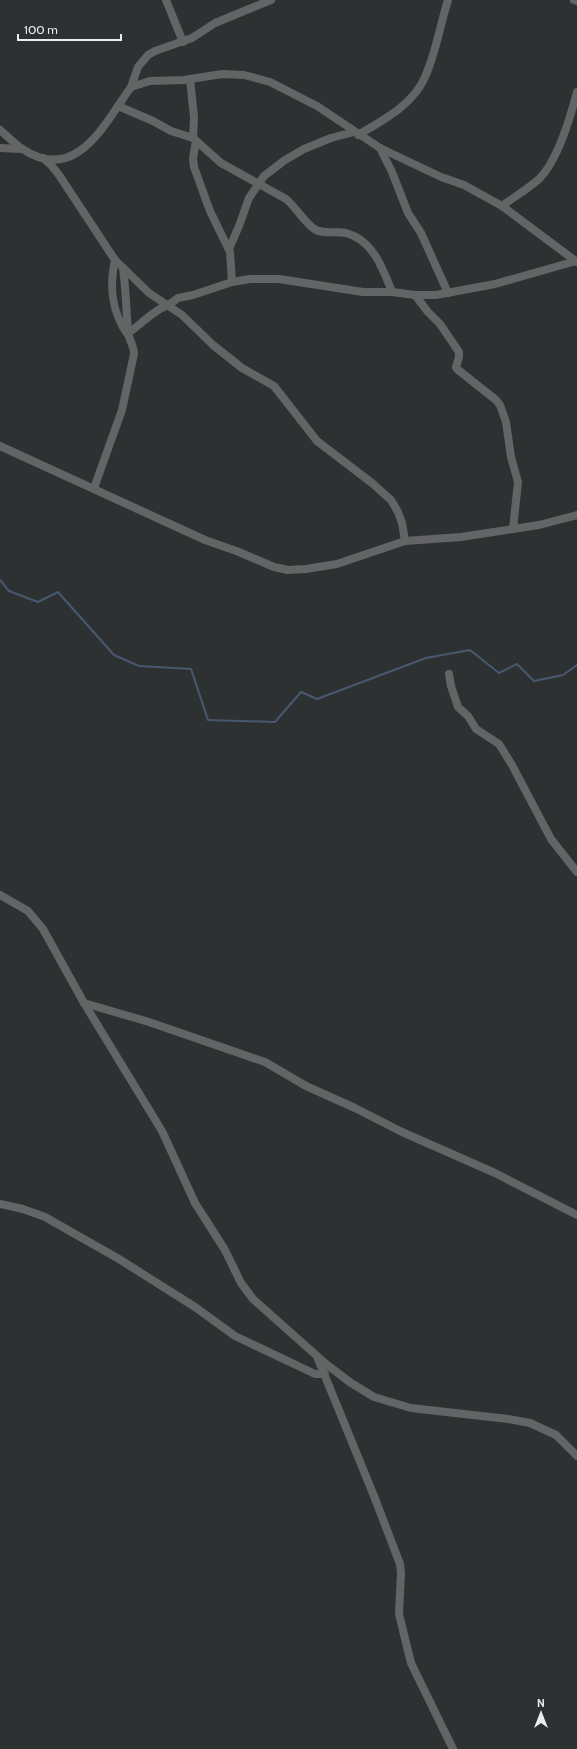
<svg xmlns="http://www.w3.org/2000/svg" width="577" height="1749" viewBox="0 0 577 1749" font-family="Cabin,sans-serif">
	<rect width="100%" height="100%" fill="#2e3132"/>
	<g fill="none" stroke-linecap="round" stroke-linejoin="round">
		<!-- stream -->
		<path stroke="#48596f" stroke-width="2" d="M0 580 9 591 38 602 58 592 114 655 139 666 191 669 208 720 275 722 301 692 317 699 426 658 470 650 499 673 517 664 534 681 563 675 577 665"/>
		<!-- minor -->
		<g stroke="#636465" stroke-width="8">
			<path d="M166 0 183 42"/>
			<path d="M574 0 577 1"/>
			<path d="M190 79 194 117 193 138"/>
			<path d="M131 87 138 67 148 55 155 51 192 38 215 23 271 0"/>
			<path d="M118 106 153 121 171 131 193 138 221 163 286 199C296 207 305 224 316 230 325 234 336 231 346 233 373 240 383 269 392 292"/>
			<path d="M0 130C7 136 14 143 21 148 76 186 105 123 131 87L150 81 184 80 222 74 244 75 270 82 317 106 380 148 441 177 464 185 502 206 577 262"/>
			<path d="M358 135C383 120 413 105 425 77 436 53 440 25 448 0"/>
			<path d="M196 141 193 158 194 167 210 211 230 252 232 282"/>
			<path d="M0 148 22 149"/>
			<path d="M380 148 392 172 408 213 421 233 448 293"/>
			<path d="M43 158 51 165 59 175 115 260 149 293 182 315 213 345 242 368 274 386 317 441 372 483 391 500 398 512 402 523 405 541"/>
			<path d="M502 206C514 197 528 189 539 179 558 160 570 118 577 92"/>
			<path d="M229 249 239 226 249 198 264 176 285 160 304 149 331 138 354 132"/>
			<path d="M115 260C109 286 112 313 128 335"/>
			<path d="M415 295 428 312 440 324 459 352V357L456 367 457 369 496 400 500 405 506 422 511 457 518 482 513 529"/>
			<path d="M167 306 178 298 193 295 232 282 250 279H279L363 292H392L415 295H436L495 284 576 261"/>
			<path d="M128 333C142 324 151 312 166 306"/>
			<path d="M0 446 205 540 239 552 274 567 288 570 306 569 337 564 405 541 461 537 539 525 577 515"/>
			<path d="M94 488 122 410 134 354C134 345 128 339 128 330 126 309 126 290 123 268"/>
			<path d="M449 674 451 686 458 707 468 716 476 729 499 744 512 765 551 839 577 872"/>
			<path d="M0 895 28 911 43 929 84 1003 162 1131 195 1203 225 1250 241 1283 253 1299 326 1364 351 1383 374 1397 411 1408 508 1419 530 1423 556 1435 577 1456"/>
			<path d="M84 1003 149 1022 265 1062 306 1086 355 1108 402 1132 495 1173 577 1215"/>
			<path d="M0 1204 23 1209 45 1217 119 1259 195 1307 235 1336 315 1374H325"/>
			<path d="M318 1359 374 1496 400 1564 401 1573 399 1614 411 1663 453 1749"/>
		</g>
	</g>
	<!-- north arrow -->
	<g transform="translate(541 1713)" stroke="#2e3132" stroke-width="3" paint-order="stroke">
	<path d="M0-3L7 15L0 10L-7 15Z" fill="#eaeded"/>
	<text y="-6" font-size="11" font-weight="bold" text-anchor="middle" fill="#eaeded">N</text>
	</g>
	<!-- scale -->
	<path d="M18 34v6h103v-6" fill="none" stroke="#eaeded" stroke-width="2"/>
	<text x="24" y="34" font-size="12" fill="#eaeded" stroke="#2e3132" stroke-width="3" paint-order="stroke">100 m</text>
</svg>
